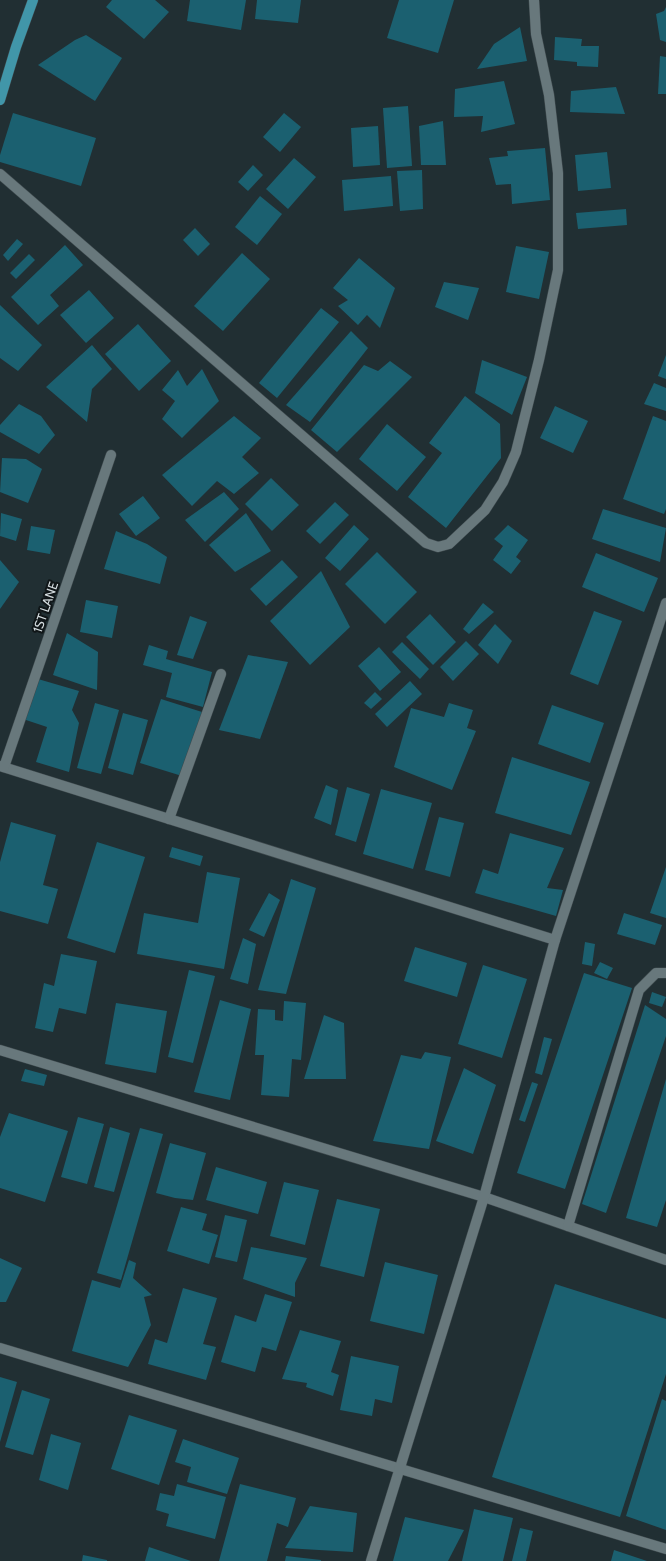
<svg xmlns="http://www.w3.org/2000/svg" width="666" height="1561" viewBox="0 0 666 1561" font-family="Cabin,sans-serif">
	<rect width="100%" height="100%" fill="#212f33"/>
	<!-- building -->
	<g fill="#1b6070">
		<path d="M112 0H155L169 12 144 39 106 7Z"/>
		<path d="M190 0H246L241 30 187 21Z"/>
		<path d="M257 0H301L298 23 255 19Z"/>
		<path d="M399 0H454L438 53 387 38Z"/>
		<path d="M666 7V42L660 40 656 14 664 11Z"/>
		<path d="M520 27 527 61 477 69 494 44Z"/>
		<path d="M86 35 122 58 95 101 38 65 75 40Z"/>
		<path d="M555 37 582 39 581 46H599L598 67 577 66V62L554 60Z"/>
		<path d="M660 56 666 57V94H658Z"/>
		<path d="M504 81 515 124 481 132 483 116 454 117 455 89Z"/>
		<path d="M616 87 625 114 570 112 571 91Z"/>
		<path d="M408 106 412 166 387 168 383 108Z"/>
		<path d="M13 113 96 138 81 186 0 162V155Z"/>
		<path d="M284 113 301 127 280 152 263 137Z"/>
		<path d="M443 121 446 165H421L419 126Z"/>
		<path d="M378 126 380 165 353 167 351 128Z"/>
		<path d="M545 148 550 200 512 204 511 184 496 185 489 158 508 156 507 151Z"/>
		<path d="M607 152 611 188 578 191 575 155Z"/>
		<path d="M294 158 316 177 288 209 266 189Z"/>
		<path d="M253 165 263 175 248 191 238 182Z"/>
		<path d="M422 170 423 209 400 211 397 171Z"/>
		<path d="M391 176 393 206 344 211 342 180Z"/>
		<path d="M260 196 282 214 257 245 235 227Z"/>
		<path d="M626 209 627 225 578 229 576 213Z"/>
		<path d="M195 228 210 244 198 256 183 240Z"/>
		<path d="M17 239 23 244 8 261 3 255Z"/>
		<path d="M65 245 83 265 50 295 59 306 38 325 11 297Z"/>
		<path d="M516 246 549 252 539 299 506 292Z"/>
		<path d="M242 253 270 279 223 331 194 306Z"/>
		<path d="M29 254 35 260 16 279 10 273Z"/>
		<path d="M359 258 395 288 380 328 367 315 358 325 338 306 348 300 333 288Z"/>
		<path d="M444 282 479 288 468 320 435 307Z"/>
		<path d="M89 290 114 318 86 343 60 315Z"/>
		<path d="M0 305 42 345 18 371 0 358Z"/>
		<path d="M321 308 339 322 277 398 259 383Z"/>
		<path d="M138 324 171 361 139 391 105 354Z"/>
		<path d="M351 331 368 348 310 422 286 405Z"/>
		<path d="M92 345 112 369 92 389 87 422 46 387Z"/>
		<path d="M666 355V379L658 376Z"/>
		<path d="M482 360 527 377 512 415 475 393Z"/>
		<path d="M390 361 412 377 337 452 311 430 364 365 378 371Z"/>
		<path d="M202 369 219 401 182 438 162 419 175 401 162 390 178 370 187 386Z"/>
		<path d="M654 383 666 388V411L644 404Z"/>
		<path d="M465 396 500 424 501 458 446 528 408 497 442 453 429 443Z"/>
		<path d="M19 404 41 416 55 435 39 454 0 432V425Z"/>
		<path d="M555 406 588 421 573 453 540 438Z"/>
		<path d="M234 416 261 438 242 457 259 473 234 494 217 481 192 506 162 475Z"/>
		<path d="M653 416 666 421V509L664 514 623 499Z"/>
		<path d="M387 424 426 457 397 491 359 459Z"/>
		<path d="M2 458 26 459 42 469 28 503 0 492Z"/>
		<path d="M271 478 299 505 272 531 245 504Z"/>
		<path d="M224 492 239 509 205 542 185 520Z"/>
		<path d="M143 496 160 518 136 536 119 514Z"/>
		<path d="M335 502 349 515 320 544 306 531Z"/>
		<path d="M603 509 666 528 660 562 592 539Z"/>
		<path d="M1 513 22 519 16 541 0 536Z"/>
		<path d="M246 513 271 551 235 572 209 545Z"/>
		<path d="M354 525 369 539 340 571 325 558Z"/>
		<path d="M508 525 528 540 516 557 521 561 511 574 493 560 503 546 494 539Z"/>
		<path d="M31 526 55 530 50 554 27 550Z"/>
		<path d="M116 531 147 544 167 557 160 584 104 569Z"/>
		<path d="M377 552 417 592 385 624 345 584Z"/>
		<path d="M596 553 658 578 644 612 582 587Z"/>
		<path d="M0 560 19 582 0 609Z"/>
		<path d="M282 560 298 577 266 606 250 589Z"/>
		<path d="M321 571 350 627 310 665 270 621Z"/>
		<path d="M86 600 118 606 112 638 80 632Z"/>
		<path d="M483 603 494 612 469 634 463 629Z"/>
		<path d="M594 611 622 621 598 685 570 674Z"/>
		<path d="M430 614 456 642 433 665 406 637Z"/>
		<path d="M190 616 207 622 193 659 177 655Z"/>
		<path d="M495 624 512 641 498 664 478 645Z"/>
		<path d="M67 633 98 652 97 690 53 675Z"/>
		<path d="M466 641 479 654 453 681 440 667Z"/>
		<path d="M402 642 429 669 420 679 392 652Z"/>
		<path d="M149 645 168 651 166 659 212 672 203 707 166 697 172 673 143 665Z"/>
		<path d="M379 647 401 672 380 691 358 666Z"/>
		<path d="M248 655 288 662 260 739 219 730Z"/>
		<path d="M38 679 79 691 72 710 79 723 69 772 36 762 47 727 23 719Z"/>
		<path d="M410 681 422 694 387 727 375 714Z"/>
		<path d="M375 692 382 699 371 709 364 703Z"/>
		<path d="M161 699 202 712 182 776 140 763Z"/>
		<path d="M95 703 119 710 101 774 77 768Z"/>
		<path d="M449 703 473 710 467 728 476 731 452 790 394 767 411 708 444 717Z"/>
		<path d="M552 705 604 723 590 763 538 744Z"/>
		<path d="M123 713 148 720 133 775 108 768Z"/>
		<path d="M512 757 590 782 571 835 495 813Z"/>
		<path d="M326 785 338 790 331 825 314 818Z"/>
		<path d="M347 787 370 794 356 842 335 835Z"/>
		<path d="M381 789 432 803 413 869 363 854Z"/>
		<path d="M439 817 464 823 450 877 425 870Z"/>
		<path d="M11 822 56 835 43 885 58 889 48 924 0 911V862Z"/>
		<path d="M510 833 564 848 547 888 563 890 556 916 475 893 483 869 498 874Z"/>
		<path d="M97 842 145 857 115 953 67 938Z"/>
		<path d="M172 847 203 856 200 866 169 857Z"/>
		<path d="M666 867V918L650 913Z"/>
		<path d="M207 872 240 878 224 969 137 954 144 913 198 923Z"/>
		<path d="M291 879 316 888 286 994 258 990Z"/>
		<path d="M269 893 280 900 264 937 249 930Z"/>
		<path d="M624 913 662 925 655 945 617 934Z"/>
		<path d="M243 938 256 944 248 984 230 979Z"/>
		<path d="M585 942 595 944 592 966 582 964Z"/>
		<path d="M415 947 467 963 457 997 404 981Z"/>
		<path d="M61 954 97 961 86 1014 59 1008 53 1032 35 1028 44 983 54 986Z"/>
		<path d="M600 962 613 968 607 979 594 973Z"/>
		<path d="M483 965 527 979 502 1058 458 1044Z"/>
		<path d="M189 970 215 976 193 1063 168 1057Z"/>
		<path d="M584 973 632 988 565 1189 517 1173Z"/>
		<path d="M652 992 666 997 662 1007 649 1003Z"/>
		<path d="M220 1000 251 1009 230 1100 194 1092Z"/>
		<path d="M284 1001 306 1003 301 1060 292 1059 289 1097 261 1095 264 1055H255L258 1009 275 1010V1020L283 1021Z"/>
		<path d="M116 1003 167 1011 156 1073 105 1064Z"/>
		<path d="M645 1005 666 1019V1036L606 1213 582 1204Z"/>
		<path d="M324 1015 344 1023 346 1079H304Z"/>
		<path d="M544 1037 552 1039 542 1075 535 1073Z"/>
		<path d="M425 1052 451 1057 429 1149 373 1141 401 1055 421 1059Z"/>
		<path d="M464 1068 496 1085 473 1154 436 1141Z"/>
		<path d="M25 1069 47 1075 44 1086 21 1081Z"/>
		<path d="M666 1079V1200L657 1227 626 1218Z"/>
		<path d="M532 1082 538 1084 525 1122 519 1120Z"/>
		<path d="M9 1113 68 1131 45 1202 0 1188V1137Z"/>
		<path d="M78 1117 104 1124 87 1184 61 1177Z"/>
		<path d="M110 1127 130 1133 114 1192 94 1187Z"/>
		<path d="M140 1128 163 1134 121 1280 97 1273Z"/>
		<path d="M170 1143 206 1153 193 1200 175 1198 156 1193Z"/>
		<path d="M216 1167 267 1182 258 1214 206 1200Z"/>
		<path d="M284 1182 319 1190 305 1245 270 1236Z"/>
		<path d="M337 1199 380 1209 364 1277 320 1266Z"/>
		<path d="M181 1207 207 1214 202 1230 218 1235 209 1264 167 1251Z"/>
		<path d="M225 1215 247 1220 237 1262 215 1257Z"/>
		<path d="M251 1247 307 1258 295 1283V1297L243 1279Z"/>
		<path d="M0 1258 22 1268 6 1302H0Z"/>
		<path d="M129 1260 136 1263 133 1278 152 1295 144 1297 151 1325 128 1367 72 1351 92 1280 120 1288Z"/>
		<path d="M385 1262 438 1275 424 1334 370 1321Z"/>
		<path d="M555 1284 666 1319V1374L620 1517 492 1477Z"/>
		<path d="M183 1288 217 1298 203 1344 216 1347 206 1380 148 1364 155 1339 167 1343Z"/>
		<path d="M265 1294 292 1302 276 1351 262 1347 255 1372 221 1362 235 1315 256 1322Z"/>
		<path d="M300 1330 341 1341 331 1372 339 1375 333 1396 306 1387 307 1383 282 1379Z"/>
		<path d="M351 1356 399 1366 392 1403 375 1399 372 1416 340 1410Z"/>
		<path d="M0 1377 17 1382 0 1442Z"/>
		<path d="M22 1390 50 1399 33 1455 5 1447Z"/>
		<path d="M662 1399 666 1401V1530L626 1516Z"/>
		<path d="M129 1415 177 1430 159 1485 111 1469Z"/>
		<path d="M51 1434 81 1443 68 1490 39 1480Z"/>
		<path d="M183 1439 239 1458 227 1494 187 1482 191 1467 175 1462Z"/>
		<path d="M177 1484 226 1497 215 1539 166 1526 169 1514 156 1510 160 1493 174 1496Z"/>
		<path d="M240 1484 296 1498 288 1527 277 1523 267 1561H219Z"/>
		<path d="M310 1506 357 1513 353 1552 285 1548Z"/>
		<path d="M474 1509 513 1518 503 1561H462Z"/>
		<path d="M405 1517 464 1530 448 1561H393Z"/>
		<path d="M520 1528 533 1531 526 1561H512Z"/>
		<path d="M149 1547 191 1561H145Z"/>
		<path d="M614 1550 647 1561H611Z"/>
		<path d="M83 1555 107 1560V1561H82Z"/>
		<path d="M286 1556 321 1560V1561H285Z"/>
	</g>
	<g fill="none" stroke-linecap="round" stroke-linejoin="round">
		<defs>
			<g id="service">
				<path d="M484 1197 666 1260"/>
				<path d="M568 1226 639 990 656 973H666"/>
			</g>
			<g id="minor">
				<path d="M0 174 426 543 438 547 449 544 485 510 503 482 516 452 539 360 558 270V173L549 95 536 34 534 0"/>
				<path d="M0 766 555 940"/>
				<path d="M4 767 111 455"/>
				<path d="M169 819 221 674"/>
				<path d="M0 1050 484 1197"/>
				<path d="M0 1348 666 1549"/>
				<path d="M371 1561 484 1197 555 940 666 603"/>
			</g>
			<path id="primary" d="M0 100 16 47 33 0"/>
		</defs>
		<!-- service casing -->
		<use href="#service" stroke="#3f4a4e" stroke-width="11"/>
		<!-- minor casing -->
		<use href="#minor" stroke="#3f4a4e" stroke-width="11"/>
		<!-- primary casing -->
		<use href="#primary" stroke="#3f4a4e" stroke-width="11"/>
		<!-- service -->
		<use href="#service" stroke="#68787c" stroke-width="10"/>
		<!-- minor -->
		<use href="#minor" stroke="#68787c" stroke-width="10"/>
		<!-- primary -->
		<use href="#primary" stroke="#4196a9" stroke-width="10"/>
	</g>
	<g text-anchor="middle" stroke-width="4" stroke-linejoin="round" paint-order="stroke">
		<!-- street labels -->
		<g font-size="13" fill="#d4dcdf" stroke="#101618">
			<text transform="translate(45 607) rotate(-71)" y="5">1ST LANE</text>
		</g>
	</g>
</svg>
